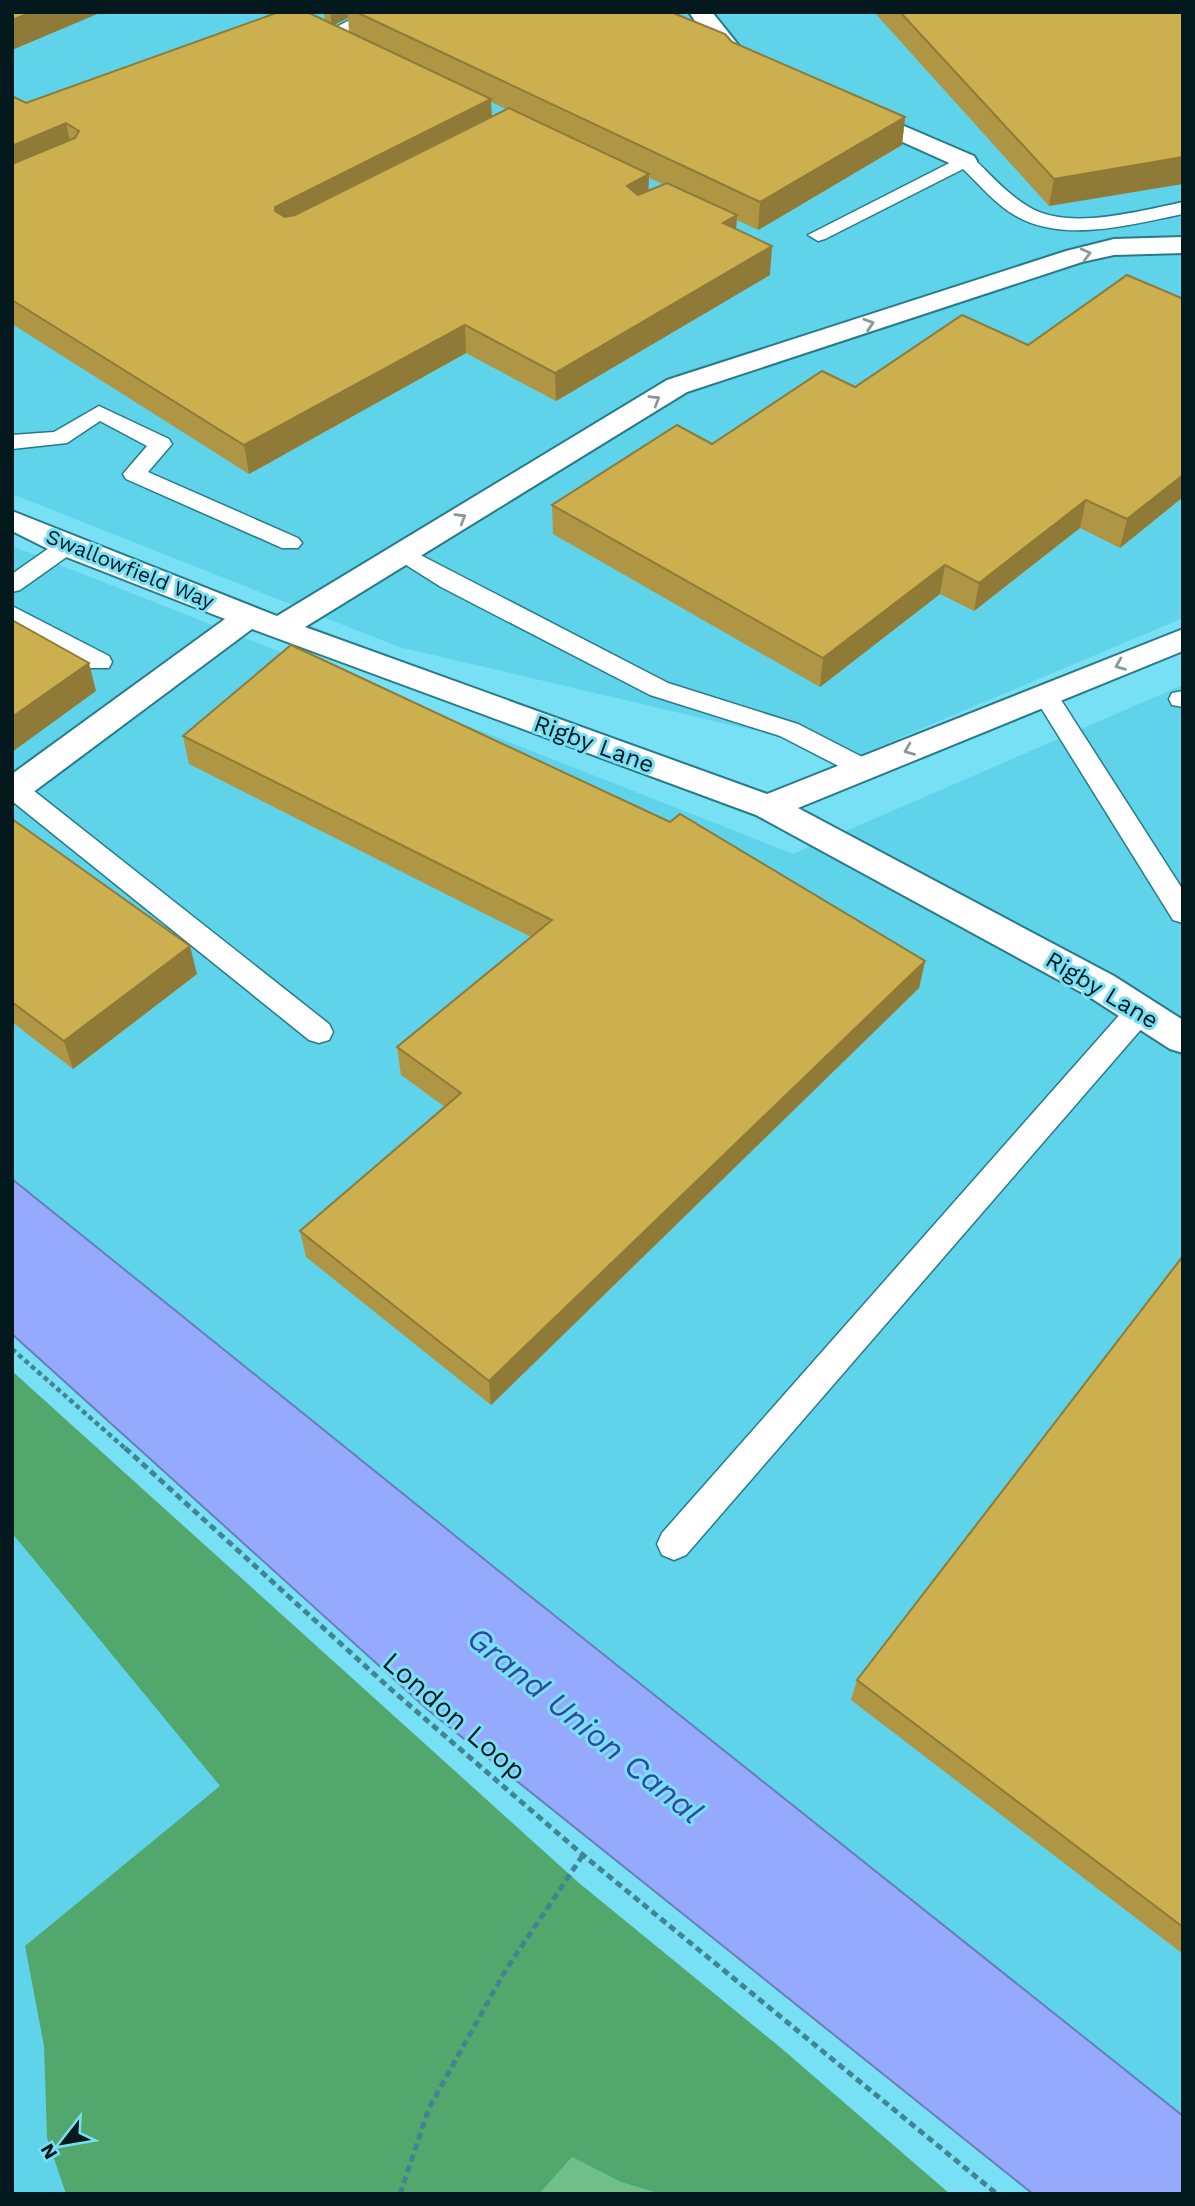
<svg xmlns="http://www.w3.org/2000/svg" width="1195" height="2206" viewBox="0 0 1195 2206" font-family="'Work Sans',sans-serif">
	<rect width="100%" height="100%" fill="#78e0f5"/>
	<!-- built -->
	<g fill="#5ed3ea">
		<path d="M12 12H1183V618L859 755 399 647 12 494Z"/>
		<path d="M12 546 793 854 1183 685V2116L520 1588 12 1179Z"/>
		<path d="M12 1437 911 2194H12Z"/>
	</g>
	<!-- green -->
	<path fill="#70bf87" d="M572 2157 621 2182 661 2194H539Z"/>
	<!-- forest -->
	<path fill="#52a76d" d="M12 1371 579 1883 781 2048 950 2194H661L621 2182 572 2157 539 2194H66L47 2138 44 2046 25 1946 220 1786 12 1533Z"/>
	<!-- water -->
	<path fill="#95aafc" stroke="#697eb9" stroke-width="2" d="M12 1179 520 1588 1183 2116V2194H1033L428 1710 12 1334Z"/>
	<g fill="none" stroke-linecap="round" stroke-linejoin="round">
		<defs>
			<g id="service">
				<path d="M366 12H389L333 40 327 41 318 36Z"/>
				<path d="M965 155 972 157C990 174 1007 194 1029 207 1068 231 1140 211 1183 202V214C1132 224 1065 244 1016 216 996 205 980 185 963 169L825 239 818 241 808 235Z"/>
				<path d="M99 406 169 439 172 444 148 472 298 538 302 543 298 548H282L126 479 123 474 147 446 100 421 67 443 12 449V435L54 432Z"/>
				<path d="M67 539 75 541 79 546 75 551 20 590 12 592V574L59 541Z"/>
				<path d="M403 546 668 683 798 724 872 762 876 768 872 774 863 777 854 774 780 736 650 695 441 587 395 558 391 553 395 548Z"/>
				<path d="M12 606 109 656 112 662 109 668H91L12 624Z"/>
				<path d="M1045 687 1054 689 1183 890V923L1173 920 1033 695 1036 689Z"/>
				<path d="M1183 691V707L1172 705 1169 699 1172 693Z"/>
				<path d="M12 781 24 783 329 1024 333 1032 329 1040 319 1043 309 1040 12 801Z"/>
				<path d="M1140 1000 1150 1003 1154 1011 1150 1019 686 1555 674 1560 662 1555 657 1544 662 1533 1130 1003Z"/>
			</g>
			<g id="minor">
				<path d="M689 12H712L748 57 763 67 760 72C729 79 704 34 689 12Z"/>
				<path d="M855 105 974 156 977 161 974 166H956L847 117 843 112 847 107Z"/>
				<path d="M1183 237V253L1114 255 1082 262 687 392 305 627 767 794 1183 629V651L798 808 1114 976 1183 1020V1053L1170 1049 1088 996 756 815 252 629 24 799 12 803V774L225 619 56 553 12 531V511L277 616 667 380 1066 251 1114 239Z"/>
			</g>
		</defs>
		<!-- service casing -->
		<use href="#service" stroke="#277a89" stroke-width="3"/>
		<!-- minor casing -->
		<use href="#minor" stroke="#277a89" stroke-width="4"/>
		<!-- path-far1 -->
		<path stroke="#428491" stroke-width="4.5" stroke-dasharray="5 3.5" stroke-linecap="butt" d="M12 1349 127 1450"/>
		<!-- path -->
		<g stroke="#428491" stroke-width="5" stroke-dasharray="7 4.5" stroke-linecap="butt">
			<path d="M125 1448 394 1692 583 1855 997 2194"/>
			<path d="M400 2194 429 2108 505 1971 583 1855"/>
		</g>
		<!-- service -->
		<use href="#service" fill="#fff" fill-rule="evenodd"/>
		<!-- minor -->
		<use href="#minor" fill="#fff" fill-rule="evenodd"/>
	</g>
	<!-- wall -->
	<g fill="#af9644" fill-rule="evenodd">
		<path d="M324 12H671L732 42 905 117 902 145 758 230 737 220 736 229 770 275 556 401 466 353 249 474 12 324V96L26 103 325 21ZM348 18 349 32 334 25ZM491 102 506 109 492 117ZM649 178 663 184 648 191Z"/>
		<path d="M874 12H1183L1049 206Z"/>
		<path d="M1183 297V497L1120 548 1080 528 974 611 940 594 820 687 553 534 552 505 855 387 1028 345Z"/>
		<path d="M183 736 925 961 919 988 491 1405 306 1257 300 1231 445 1107 401 1075 397 1047 531 937 189 764Z"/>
		<path d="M12 819 197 974 73 1069 12 1022Z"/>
		<path d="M1183 1256V1954L851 1700 857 1680Z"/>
	</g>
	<!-- shaded-wall -->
	<g fill="#8f7a37">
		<path d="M32 12H102L12 50V20Z"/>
		<path d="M330 12H347L348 18 332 26Z"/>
		<path d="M491 99 492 127 279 235 275 207Z"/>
		<path d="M905 117 902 145 758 230 760 202Z"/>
		<path d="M66 123 72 151 12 176V146Z"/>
		<path d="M1183 157V184L1049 206 1054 179Z"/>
		<path d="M649 174 648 201 627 214V186Z"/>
		<path d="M737 215 735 243 723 223Z"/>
		<path d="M772 246 770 275 556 401 555 373Z"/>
		<path d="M465 325 466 353 249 474 244 445Z"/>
		<path d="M1183 475V497L1120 548 1127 519Z"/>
		<path d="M1086 500 1080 528 974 611 979 583Z"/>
		<path d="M945 565 940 594 820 687 823 658Z"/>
		<path d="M89 663 96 691 12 752V717Z"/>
		<path d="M190 946 197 974 73 1069 64 1041Z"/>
		<path d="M925 961 919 988 491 1405 489 1381Z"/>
	</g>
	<!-- building -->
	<g fill="#ccaf4f" stroke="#8f7a37" stroke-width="2">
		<path d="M12 12H32L12 20Z"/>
		<path d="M279 12H307L491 99 275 207V211L285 217 295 215 509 108 649 174 627 186 638 195 667 183 737 215 723 223 772 246 555 373 465 325 244 445 12 300V164L75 138 79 131 66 123 12 146V96L26 103Z"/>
		<path d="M356 12H671L725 34 732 42 905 117 760 202Z"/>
		<path d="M900 12H1183V157L1054 179Z"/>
		<path d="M1127 275 1181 298 1183 297V475L1127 519 1086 500 979 583 945 565 823 658 552 505 677 425 712 444 822 371 855 387 962 315 1028 345Z"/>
		<path d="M12 620 89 663 12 717Z"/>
		<path d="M291 645 670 822 680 814 925 961 489 1381 300 1231 461 1093 397 1047 552 920 183 736Z"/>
		<path d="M12 819 190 946 64 1041 12 1002Z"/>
		<path d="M1183 1256V1927L857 1680Z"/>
	</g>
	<!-- one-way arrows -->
	<defs><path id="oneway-chevron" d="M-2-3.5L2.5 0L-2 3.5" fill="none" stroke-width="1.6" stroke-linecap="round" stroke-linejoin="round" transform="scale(1.75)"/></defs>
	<g stroke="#8e989a">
		<use href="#oneway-chevron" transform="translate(1086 254) rotate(-14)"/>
		<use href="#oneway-chevron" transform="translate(869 324) rotate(-18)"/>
		<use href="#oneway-chevron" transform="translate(655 400) rotate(-31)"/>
		<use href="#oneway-chevron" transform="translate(461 518) rotate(-31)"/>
		<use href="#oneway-chevron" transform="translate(1120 665) rotate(158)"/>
		<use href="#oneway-chevron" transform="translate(909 750) rotate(158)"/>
	</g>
	<g text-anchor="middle" stroke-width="6" stroke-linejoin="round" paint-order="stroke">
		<!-- far-street labels -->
		<g font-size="21" fill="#03191e" stroke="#78e0f5">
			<text transform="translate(130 569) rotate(22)" y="7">Swallowfield Way</text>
		</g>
		<!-- street labels -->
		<g font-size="24" fill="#03191e" stroke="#78e0f5">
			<text transform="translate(594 744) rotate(20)" y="8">Rigby Lane</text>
			<text transform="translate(1102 990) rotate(31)" y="8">Rigby Lane</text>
		</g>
		<!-- near-street labels -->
		<g font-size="28" fill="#03191e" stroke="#78e0f5">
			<text transform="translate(455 1716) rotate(41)" y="10">London Loop</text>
		</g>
		<!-- near-water labels -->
		<g font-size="32" font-style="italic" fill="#3644a1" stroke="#78e0f5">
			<text transform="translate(585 1725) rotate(39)" y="11">Grand Union Canal</text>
		</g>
	</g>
	<!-- border -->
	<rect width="1195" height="2206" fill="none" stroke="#03191e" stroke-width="28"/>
	<!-- north arrow -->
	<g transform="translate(63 2143) rotate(239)" stroke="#78e0f5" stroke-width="5" paint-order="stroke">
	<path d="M0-5L12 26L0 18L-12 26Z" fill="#03191e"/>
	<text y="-10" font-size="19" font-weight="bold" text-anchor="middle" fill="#03191e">N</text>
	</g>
</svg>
